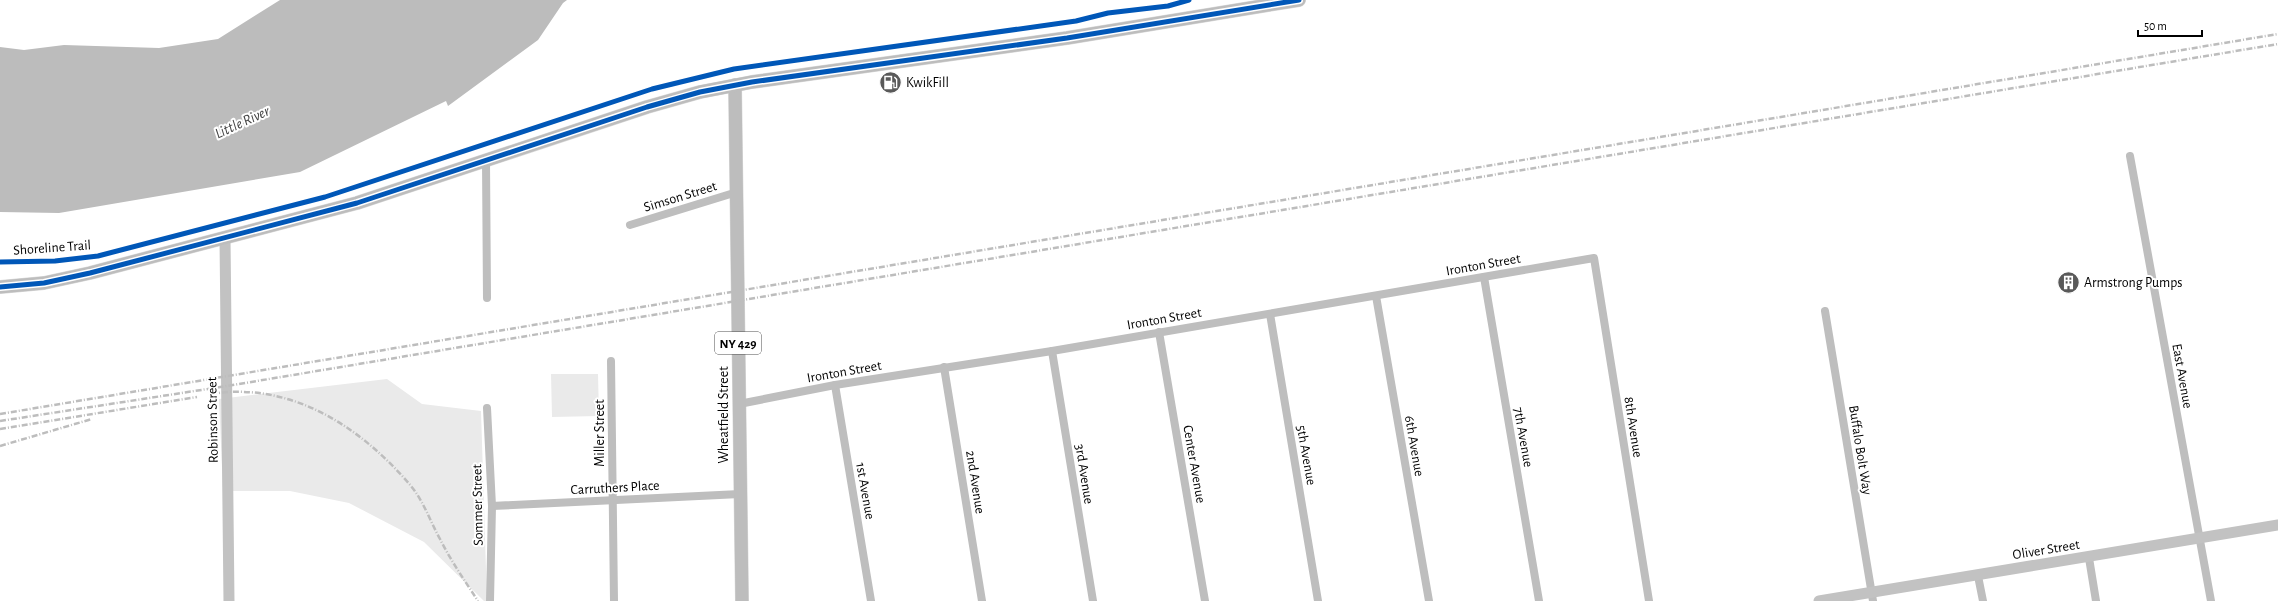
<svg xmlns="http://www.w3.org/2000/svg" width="2278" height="601" viewBox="0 0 2278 601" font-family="'Alegreya Sans',sans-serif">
	<rect width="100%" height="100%" fill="#fff"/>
	<!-- green -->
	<g fill="#eaeaea">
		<path d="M551 374H598L599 416 552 417Z"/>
		<path d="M387 379 422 404 481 411 487 601H484L424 542 349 503 290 491H223L219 399Z"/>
	</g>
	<!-- water -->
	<path fill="#bcbcbc" d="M280 0H567L563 3 538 40 448 106 446 101 300 172 59 213 0 212V47L24 50 64 45 159 48 218 39Z"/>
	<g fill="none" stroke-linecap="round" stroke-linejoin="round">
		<defs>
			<g id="primary">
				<path d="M735 85 742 601"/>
				<path d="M0 287 44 283 90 273 357 203 647 107 700 92 752 82 1067 38 1299 0"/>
			</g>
		</defs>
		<!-- primary casing -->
		<use href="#primary" stroke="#dbdbdb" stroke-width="14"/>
		<!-- street -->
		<g stroke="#bebebe" stroke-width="8">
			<path d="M2130 156 2211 601"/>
			<path d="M486 161 487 298"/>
			<path d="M630 225 737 192"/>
			<path d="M1484 277 1539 601"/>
			<path d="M1376 296 1429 601"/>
			<path d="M1825 311 1873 601"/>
			<path d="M1270 314 1318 601"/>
			<path d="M1159 332 1205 601"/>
			<path d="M1052 351 1093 601"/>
			<path d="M611 361 614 601"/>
			<path d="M944 367 982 601"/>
			<path d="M835 385 871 601"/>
			<path d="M739 404 835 385 1052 351 1594 258 1649 601"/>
			<path d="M487 408 492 506 490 601"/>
			<path d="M492 506 740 494"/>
			<path d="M2089 558 2096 601"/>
			<path d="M1978 576 1983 601"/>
		</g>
		<!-- secondary -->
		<g stroke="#c2c2c2" stroke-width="11">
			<path d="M225 239 229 601"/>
			<path d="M1819 601 2278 525"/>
		</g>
		<!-- primary -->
		<use href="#primary" stroke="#bdbdbd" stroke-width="13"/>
		<!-- rail -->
		<g stroke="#bdbdbd" stroke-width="2.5" stroke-dasharray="6 2 1 2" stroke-linecap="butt">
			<path d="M211 394C291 381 361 427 411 486 424 502 430 521 440 539 451 561 465 581 478 601"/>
			<path d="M0 414 2278 34"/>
			<path d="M0 421 227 386 2278 44"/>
			<path d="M0 429 197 397"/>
			<path d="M0 446 92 419"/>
		</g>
		<defs>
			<g id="cycleway">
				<path d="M0 262 55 261 98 256 325 197 652 89 734 69 1076 21 1108 13 1168 6 1189 0"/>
				<path d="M0 287 44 283 90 273 357 203 647 107 700 92 752 82 1067 38 1299 0"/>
			</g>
		</defs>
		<!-- cycleway casing -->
		<use href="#cycleway" stroke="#fff" stroke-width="8"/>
		<!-- cycleway -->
		<use href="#cycleway" stroke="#0057b8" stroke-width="5"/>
	</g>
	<!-- icons -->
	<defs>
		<symbol id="fuel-disc" viewBox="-11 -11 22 22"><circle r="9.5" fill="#595959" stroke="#fff"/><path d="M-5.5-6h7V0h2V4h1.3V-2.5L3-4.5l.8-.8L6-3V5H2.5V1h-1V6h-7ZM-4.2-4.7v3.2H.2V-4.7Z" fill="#fff"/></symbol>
		<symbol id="building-disc" viewBox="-11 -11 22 22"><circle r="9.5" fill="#595959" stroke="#fff"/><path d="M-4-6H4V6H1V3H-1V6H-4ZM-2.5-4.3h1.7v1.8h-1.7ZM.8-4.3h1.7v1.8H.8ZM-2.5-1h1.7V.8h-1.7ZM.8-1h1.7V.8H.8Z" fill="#fff"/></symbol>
	</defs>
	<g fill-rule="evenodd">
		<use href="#fuel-disc" x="878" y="70" width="25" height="25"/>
		<use href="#building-disc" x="2056" y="270" width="25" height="25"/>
	</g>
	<g text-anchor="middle" stroke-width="4" stroke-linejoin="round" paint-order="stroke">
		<!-- shield labels -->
		<rect fill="#fff" stroke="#4c4c4c" stroke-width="1" x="715" y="332" width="46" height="22" rx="3"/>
		<g font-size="13" font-weight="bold" fill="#000">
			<text x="738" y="348">NY 429</text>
		</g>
		<!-- poi labels -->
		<g font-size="14" fill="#000" stroke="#fff" text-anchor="start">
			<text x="906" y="87">KwikFill</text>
			<text x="2084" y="287">Armstrong Pumps</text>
		</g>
		<!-- street labels -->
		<g font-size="14" fill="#000" stroke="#fff">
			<text transform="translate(680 196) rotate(-17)" y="5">Simson Street</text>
			<text transform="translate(52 247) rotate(-4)" y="5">Shoreline Trail</text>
			<text transform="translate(1483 264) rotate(-10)" y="5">Ironton Street</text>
			<text transform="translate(1164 318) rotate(-10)" y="5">Ironton Street</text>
			<text transform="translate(844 371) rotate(-10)" y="5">Ironton Street</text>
			<text transform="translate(2183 376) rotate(80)" y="5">East Avenue</text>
			<text transform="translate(723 415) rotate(-90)" y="5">Wheatfield Street</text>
			<text transform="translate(212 420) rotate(-91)" y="5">Robinson Street</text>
			<text transform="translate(1634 427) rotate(81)" y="5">8th Avenue</text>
			<text transform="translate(599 433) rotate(-90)" y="5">Miller Street</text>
			<text transform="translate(1524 437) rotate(80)" y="5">7th Avenue</text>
			<text transform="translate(1415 446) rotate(80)" y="5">6th Avenue</text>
			<text transform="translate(1861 450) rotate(81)" y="5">Buffalo Bolt Way</text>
			<text transform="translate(1307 455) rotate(80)" y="5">5th Avenue</text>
			<text transform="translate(1195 464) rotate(80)" y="5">Center Avenue</text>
			<text transform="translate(1085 474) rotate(81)" y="5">3rd Avenue</text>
			<text transform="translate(976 482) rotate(81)" y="5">2nd Avenue</text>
			<text transform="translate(615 487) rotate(-3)" y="5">Carruthers Place</text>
			<text transform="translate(866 491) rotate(80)" y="5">1st Avenue</text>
			<text transform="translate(477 505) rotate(-91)" y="5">Sommer Street</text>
			<text transform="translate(2046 549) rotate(-9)" y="5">Oliver Street</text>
		</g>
		<!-- water labels -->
		<g font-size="15" font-style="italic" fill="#414141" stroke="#fff">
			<text transform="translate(242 122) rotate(-25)" y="5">Little River</text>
		</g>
	</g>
	<!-- scale -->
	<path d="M2138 30v6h64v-6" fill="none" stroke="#000000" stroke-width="2"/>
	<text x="2144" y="30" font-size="12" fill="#000000" stroke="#ffffff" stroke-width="3" paint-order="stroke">50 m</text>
</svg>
